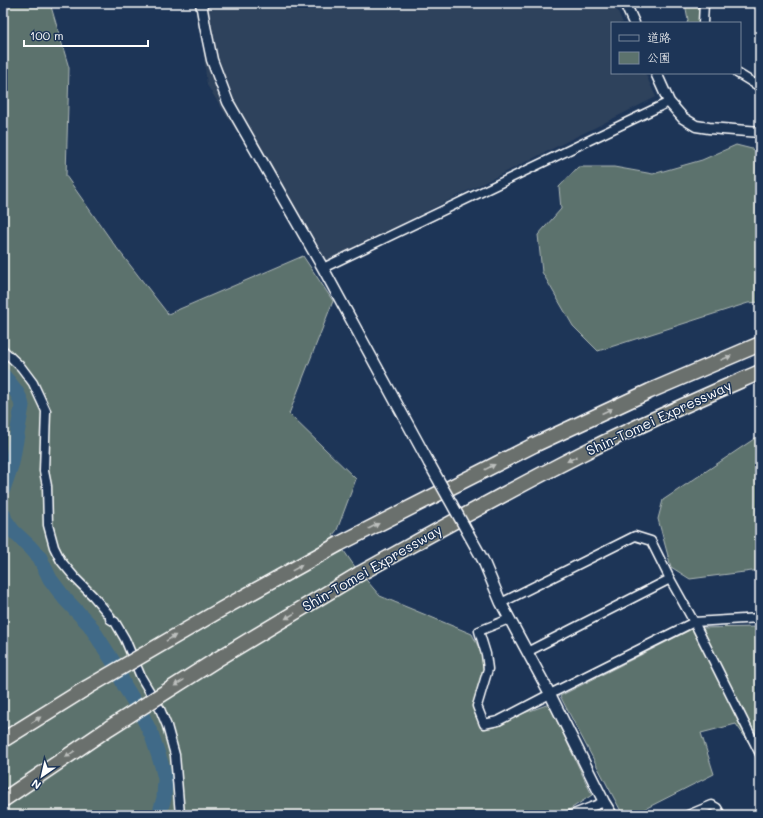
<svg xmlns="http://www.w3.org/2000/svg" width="763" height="818" viewBox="0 0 763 818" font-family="Mali,'Klee One',sans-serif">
	<rect width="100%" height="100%" fill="#1d3557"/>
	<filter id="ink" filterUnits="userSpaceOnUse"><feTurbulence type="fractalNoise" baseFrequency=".025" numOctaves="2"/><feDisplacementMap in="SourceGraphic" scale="8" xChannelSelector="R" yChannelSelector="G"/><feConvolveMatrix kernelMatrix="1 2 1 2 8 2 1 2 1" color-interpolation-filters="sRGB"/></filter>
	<g filter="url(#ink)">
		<!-- built -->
		<path fill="#2f425c" d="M198 3H614L623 23H612V73H645L656 97 321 264 207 85Z"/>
		<!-- green -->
		<g fill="#5c726d" stroke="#aeb8b6">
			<path d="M3 3H50L69 68 66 176 113 243 168 314 303 256 333 301 289 414 356 479 337 530 333 535 355 567 380 596 472 634 490 670 477 706 486 727 549 704 592 795 561 815H3Z"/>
			<path d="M685 3H700V23H687L688 20Z"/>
			<path d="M736 145 760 151V302L748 303 598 351 573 326 542 272 538 235 561 209 559 187 578 167H614L653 174 702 160Z"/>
			<path d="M760 435V570L690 579 671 567 658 519 663 500Z"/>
			<path d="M760 627V759L736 724 701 733 714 774 633 815H623L560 696 694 628Z"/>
		</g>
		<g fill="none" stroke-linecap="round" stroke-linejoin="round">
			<!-- river -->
			<g stroke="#406b88" stroke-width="15">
				<path d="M3 375C10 384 20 393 22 406L12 463 3 489"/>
				<path d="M3 513 5 520 13 531 30 547 40 558 50 579 65 599 89 624 116 666 124 685 140 711 152 736 162 766 165 779 164 798 159 815"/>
			</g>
			<defs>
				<g id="minor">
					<path d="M703 23 704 3"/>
					<path d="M737 73 760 87"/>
					<path d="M323 268 669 102"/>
					<path d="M3 350 21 367 33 383 46 411 44 471 47 486 48 525 54 547 61 561 76 579 93 596 110 616V619L115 622 125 639 141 677 160 709 167 726 175 755 180 815"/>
					<path d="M501 603 635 536 651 541 670 579 694 622 760 754"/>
					<path d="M509 619 479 631 486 654 488 669 477 706 484 724 498 721 550 694 694 622 760 618"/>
					<path d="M527 652 670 579"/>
					<path d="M571 815 604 802"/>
					<path d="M688 815 712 805 717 808 721 815"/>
				</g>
				<g id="tertiary">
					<path d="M201 3 205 26 212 60 228 102 323 268 429 463"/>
					<path d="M625 3 634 23"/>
					<path d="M656 73 669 102 683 118 696 126 709 128 760 132"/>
					<path d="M483 560 501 603 550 694 604 802 612 815"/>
				</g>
				<g id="motorway">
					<path d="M339 544 534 445 650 391 760 344"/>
					<path d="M359 574C435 532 511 489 589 450 645 422 703 397 760 372"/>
				</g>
			</defs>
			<!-- minor casing -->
			<use href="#minor" stroke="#fff" stroke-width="11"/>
			<!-- tertiary casing -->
			<use href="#tertiary" stroke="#fff" stroke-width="13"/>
			<!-- motorway casing -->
			<use href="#motorway" stroke="#fff" stroke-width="17"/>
			<!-- minor -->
			<use href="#minor" stroke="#1d3557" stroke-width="8"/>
			<!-- tertiary -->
			<use href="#tertiary" stroke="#1d3557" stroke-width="10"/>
			<!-- motorway -->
			<use href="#motorway" stroke="#6b706d" stroke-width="14"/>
			<defs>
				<path id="tertiary-bridge" d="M429 463 483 560"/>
				<g id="motorway-bridge">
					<path d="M3 740 88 687 222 609 339 544"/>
					<path d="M3 800 109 728 216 660 359 574"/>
				</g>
			</defs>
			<!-- tertiary-bridge casing -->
			<use href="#tertiary-bridge" stroke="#fff" stroke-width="13" stroke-linecap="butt"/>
			<!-- motorway-bridge casing -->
			<use href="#motorway-bridge" stroke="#fff" stroke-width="17" stroke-linecap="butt"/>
			<!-- tertiary-bridge -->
			<use href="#tertiary-bridge" stroke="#1d3557" stroke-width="10"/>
			<!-- motorway-bridge -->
			<use href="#motorway-bridge" stroke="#6b706d" stroke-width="14"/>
		</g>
		<!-- one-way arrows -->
		<defs><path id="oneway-solid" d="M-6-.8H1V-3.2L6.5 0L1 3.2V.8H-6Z"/></defs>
		<g fill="#bcbfbd">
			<use href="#oneway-solid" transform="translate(726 358) rotate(-23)"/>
			<use href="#oneway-solid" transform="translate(607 411) rotate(-25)"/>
			<use href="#oneway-solid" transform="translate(572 459) rotate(153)"/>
			<use href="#oneway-solid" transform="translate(490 467) rotate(-27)"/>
			<use href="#oneway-solid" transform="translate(374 526) rotate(-27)"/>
			<use href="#oneway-solid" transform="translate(297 568) rotate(-29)"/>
			<use href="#oneway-solid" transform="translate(290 616) rotate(149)"/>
			<use href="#oneway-solid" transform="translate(171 638) rotate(-31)"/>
			<use href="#oneway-solid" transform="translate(179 683) rotate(148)"/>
			<use href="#oneway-solid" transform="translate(36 720) rotate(-32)"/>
			<use href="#oneway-solid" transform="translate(70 754) rotate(146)"/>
		</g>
	</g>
	<g text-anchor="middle" stroke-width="3" stroke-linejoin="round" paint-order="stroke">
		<!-- street labels -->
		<g font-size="14" fill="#fff" stroke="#1d3557">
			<text transform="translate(659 418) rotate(-25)" y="5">Shin-Tomei Expressway</text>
			<text transform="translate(372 568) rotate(-30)" y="5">Shin-Tomei Expressway</text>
		</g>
	</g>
	<!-- margin -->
	<rect width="763" height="818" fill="none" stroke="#1d3557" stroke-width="16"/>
	<rect x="8" y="8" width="747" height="802" fill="none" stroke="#fff" stroke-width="1.5" filter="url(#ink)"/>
	<!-- legend -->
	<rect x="611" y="22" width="130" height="52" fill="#1d3557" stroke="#77869a"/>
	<rect x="619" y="35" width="20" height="6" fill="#1d3557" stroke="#77869a"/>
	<text x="647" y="42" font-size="12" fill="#ffffff">道路</text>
	<rect x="619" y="52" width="20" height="12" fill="#5c726d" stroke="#77869a"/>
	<text x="647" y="62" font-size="12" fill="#ffffff">公園</text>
	<!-- north arrow -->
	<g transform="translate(42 776) rotate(214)" stroke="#1d3557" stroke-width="3" paint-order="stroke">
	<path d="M0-3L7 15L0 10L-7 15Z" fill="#ffffff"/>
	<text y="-6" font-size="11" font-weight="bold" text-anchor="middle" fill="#ffffff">N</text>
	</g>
	<!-- scale -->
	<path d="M24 40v6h124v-6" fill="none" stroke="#ffffff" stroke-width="2"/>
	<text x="30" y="40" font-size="12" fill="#ffffff" stroke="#1d3557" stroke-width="3" paint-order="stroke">100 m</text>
</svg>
